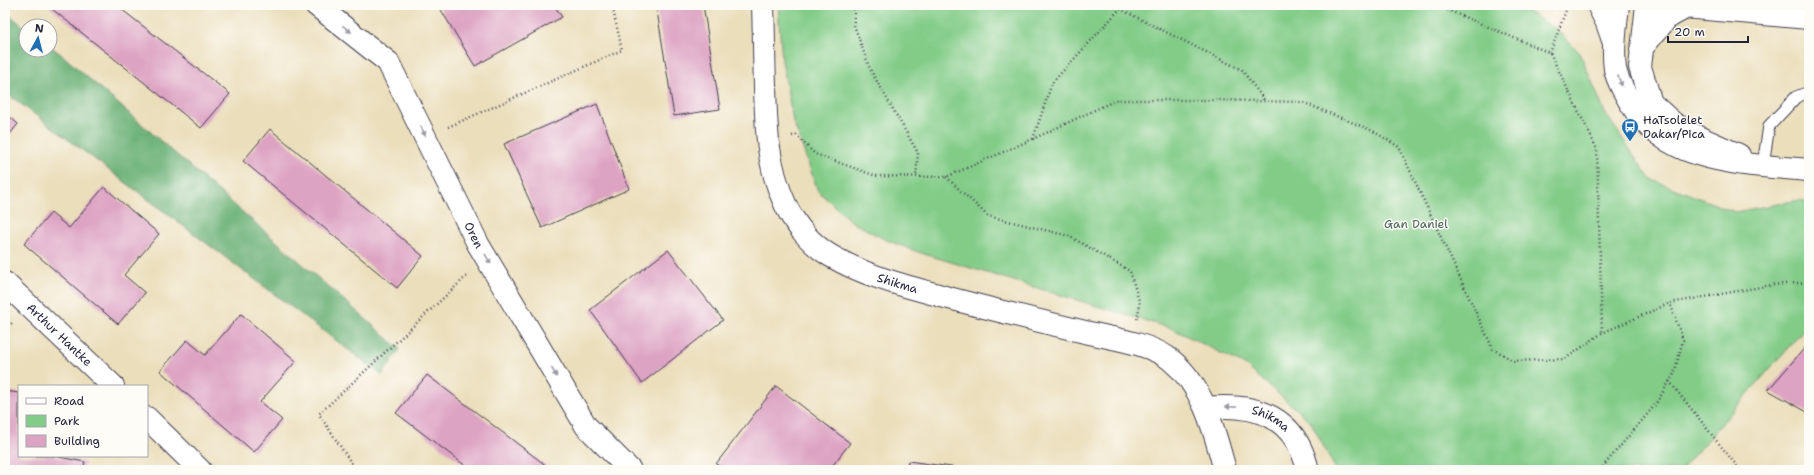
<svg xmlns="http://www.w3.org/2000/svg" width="1814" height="475" viewBox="0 0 1814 475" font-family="'Shantell Sans',sans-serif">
	<rect width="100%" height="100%" fill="#fdfcf7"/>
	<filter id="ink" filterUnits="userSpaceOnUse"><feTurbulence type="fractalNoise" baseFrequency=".025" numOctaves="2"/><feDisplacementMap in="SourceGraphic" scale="8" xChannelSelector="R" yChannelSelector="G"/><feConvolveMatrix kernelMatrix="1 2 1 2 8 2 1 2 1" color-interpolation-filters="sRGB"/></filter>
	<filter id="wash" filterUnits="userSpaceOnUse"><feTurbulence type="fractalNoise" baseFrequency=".012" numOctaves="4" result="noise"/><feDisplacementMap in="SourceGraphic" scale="16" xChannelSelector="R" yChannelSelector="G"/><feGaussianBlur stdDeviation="0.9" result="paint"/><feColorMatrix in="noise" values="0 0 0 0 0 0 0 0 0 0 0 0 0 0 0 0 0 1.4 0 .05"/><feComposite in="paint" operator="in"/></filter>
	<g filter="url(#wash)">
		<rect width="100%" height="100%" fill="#ebdebb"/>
		<!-- green -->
		<path fill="#82cc88" stroke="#527762" d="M778 5H1517L1556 29 1580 53 1605 113 1650 179 1735 212 1799 200 1809 202V324L1681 470H1336L1311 422 1245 365 1173 329 921 253 886 240 852 222 818 191 793 121 782 61Z"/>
		<!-- forest -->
		<path fill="#69b074" stroke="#466958" d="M5 12 26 28V50H50V46L62 55 400 349 382 375 5 92Z"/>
		<g id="blocks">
			<!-- building -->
			<g fill="#dda3c3">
				<path d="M47 5H116L230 94 201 128Z"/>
				<path d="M438 5H554L562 17 475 66Z"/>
				<path d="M656 5H703L720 109 674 116Z"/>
				<path d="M597 104 629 189 542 228 504 144Z"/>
				<path d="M5 113 18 124 5 140Z"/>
				<path d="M270 129 423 256 397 288 243 161Z"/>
				<path d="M104 187 159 234 124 275 145 293 118 324 24 244 51 213 69 228Z"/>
				<path d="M668 250 723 320 642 383 590 310Z"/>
				<path d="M241 314 296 361 260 402 282 420 254 452 160 371 187 340 205 355Z"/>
				<path d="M1809 343V413L1768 390Z"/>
				<path d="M427 375 552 470H471L396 413Z"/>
				<path d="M776 386 850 443 829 470H725L716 464Z"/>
				<path d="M5 391 19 393V456H54L85 462 83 470H5Z"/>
				<path d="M908 461 966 469V470H906Z"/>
			</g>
		</g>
	</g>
	<g filter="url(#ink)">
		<use href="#blocks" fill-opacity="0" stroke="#403e4e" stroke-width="1"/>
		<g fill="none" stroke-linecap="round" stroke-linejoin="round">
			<defs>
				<path id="service" d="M1763 165 1769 126 1796 97 1809 92"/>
				<g id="minor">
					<path id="s1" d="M316 5 388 62 478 244 586 426 630 470"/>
					<path id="s2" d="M763 5C764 32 764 58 765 85 766 128 767 166 786 206 796 226 812 245 831 256 867 277 906 286 945 297 991 309 1038 321 1085 332 1110 338 1150 343 1171 360 1204 387 1214 430 1225 470"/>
					<path d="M1618 5C1616 26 1612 48 1615 69 1617 80 1624 92 1630 102 1666 165 1745 164 1809 170"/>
					<path d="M1647 5 1640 67 1651 103 1673 123 1698 137 1739 155"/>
					<path id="s3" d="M1206 408C1257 403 1295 416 1308 470"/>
				</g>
				<g id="tertiary">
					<path id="s4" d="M5 283 113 386"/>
					<path d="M147 418 200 470"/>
				</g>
				<g id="secondary">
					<path d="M1598 5 1607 23 1614 43"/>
					<path d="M1661 5 1809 18"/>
					<path d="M1641 49 1667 18 1685 8"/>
				</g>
			</defs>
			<!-- service casing -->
			<use href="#service" stroke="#403e4e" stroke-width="13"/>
			<!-- minor casing -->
			<use href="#minor" stroke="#403e4e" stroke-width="24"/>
			<!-- tertiary casing -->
			<use href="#tertiary" stroke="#403e4e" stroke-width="24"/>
			<!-- secondary casing -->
			<use href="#secondary" stroke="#403e4e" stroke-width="24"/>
			<!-- path -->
			<g stroke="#403e4e" stroke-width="2.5" stroke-dasharray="1 3" stroke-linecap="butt">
				<path d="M854 5V25L870 69 918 153 916 177"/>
				<path d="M1436 5 1550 53 1597 149 1602 333"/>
				<path d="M1120 9 1242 70 1265 101"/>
				<path d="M1550 53 1568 5"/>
				<path d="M448 127 622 50 612 5"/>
				<path d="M792 136 796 135 815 154 876 176 946 177 1033 139 1116 100H1217L1302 102 1373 131 1399 147 1493 349 1514 361 1565 359 1602 333 1670 303 1772 285 1809 282"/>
				<path d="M1033 139 1052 83 1120 9 1126 5"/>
				<path d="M946 177 988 216 1069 236 1130 271 1140 304 1137 319"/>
				<path d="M5 329 12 323"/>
				<path d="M1669 381 1740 470"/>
				<path d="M356 470 319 414 468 275"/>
				<path d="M1600 470 1655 405 1674 374 1683 340 1670 303"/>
			</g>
			<!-- service -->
			<use href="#service" stroke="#fff" stroke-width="11"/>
			<!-- minor -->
			<use href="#minor" stroke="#fff" stroke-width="22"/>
			<!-- tertiary -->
			<use href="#tertiary" stroke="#fff" stroke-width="22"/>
			<!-- secondary -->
			<use href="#secondary" stroke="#fff" stroke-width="22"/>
		</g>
		<!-- one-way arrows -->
		<defs><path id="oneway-solid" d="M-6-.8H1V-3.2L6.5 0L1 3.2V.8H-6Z"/></defs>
		<g fill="#9c9ca7">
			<use href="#oneway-solid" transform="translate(347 29) rotate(38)"/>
			<use href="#oneway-solid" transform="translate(1620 81) rotate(69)"/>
			<use href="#oneway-solid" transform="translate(423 131) rotate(64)"/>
			<use href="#oneway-solid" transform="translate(488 259) rotate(59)"/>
			<use href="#oneway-solid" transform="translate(554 372) rotate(60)"/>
			<use href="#oneway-solid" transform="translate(1231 407) rotate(-179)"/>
		</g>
	</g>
	<!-- icons -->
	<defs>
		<symbol id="bus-pin" viewBox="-11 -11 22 30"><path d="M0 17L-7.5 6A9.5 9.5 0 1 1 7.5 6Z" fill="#1f6fb2" stroke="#fdfcf7"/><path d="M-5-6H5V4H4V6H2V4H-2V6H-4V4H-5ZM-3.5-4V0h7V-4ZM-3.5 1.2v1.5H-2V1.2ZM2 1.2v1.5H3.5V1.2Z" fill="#fff"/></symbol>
	</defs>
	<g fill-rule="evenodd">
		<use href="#bus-pin" x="1620" y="117" width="20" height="27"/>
	</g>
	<g text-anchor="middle" stroke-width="3" stroke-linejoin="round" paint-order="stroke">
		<!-- poi labels -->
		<g font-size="12" fill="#22223b" stroke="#fdfcf7" text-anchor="start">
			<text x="1643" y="124">HaTsolelet<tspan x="1643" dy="14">Dakar/Pica</tspan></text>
		</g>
		<!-- park labels -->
		<g font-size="12" fill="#445e56" stroke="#fdfcf7">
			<text x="1416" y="228">Gan Daniel</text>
		</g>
		<!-- street labels -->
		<g font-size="12" fill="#22223b" stroke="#fdfcf7">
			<text dy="4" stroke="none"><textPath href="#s1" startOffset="285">Oren</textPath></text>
			<text dy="4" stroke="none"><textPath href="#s2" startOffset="344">Shikma</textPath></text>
			<text dy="4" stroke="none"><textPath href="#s4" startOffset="75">Arthur Hantke</textPath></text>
			<text dy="4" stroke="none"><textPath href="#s3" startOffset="67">Shikma</textPath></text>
		</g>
	</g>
	<!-- margin -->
	<rect width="1814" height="475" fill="none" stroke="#fdfcf7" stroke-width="20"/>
	<!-- legend -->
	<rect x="18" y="385" width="130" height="72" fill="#fdfcf7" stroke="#a5a5ac"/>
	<rect x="26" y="398" width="20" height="6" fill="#ffffff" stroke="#a5a5ac"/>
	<text x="54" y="405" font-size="12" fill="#22223b">Road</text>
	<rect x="26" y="415" width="20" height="12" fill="#82cc88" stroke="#a5a5ac"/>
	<text x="54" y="425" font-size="12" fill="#22223b">Park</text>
	<rect x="26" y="435" width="20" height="12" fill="#dda3c3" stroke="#a5a5ac"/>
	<text x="54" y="445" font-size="12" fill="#22223b">Building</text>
	<!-- north arrow -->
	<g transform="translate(38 38) rotate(7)"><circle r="19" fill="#fdfcf7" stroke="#a5a5ac"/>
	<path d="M0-3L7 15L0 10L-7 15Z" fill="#1f6fb2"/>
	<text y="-6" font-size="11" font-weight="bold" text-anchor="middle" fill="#22223b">N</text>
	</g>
	<!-- scale -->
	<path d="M1668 36v6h80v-6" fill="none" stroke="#22223b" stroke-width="2"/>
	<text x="1674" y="36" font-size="12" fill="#22223b" stroke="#fdfcf7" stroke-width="3" paint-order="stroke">20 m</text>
</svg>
